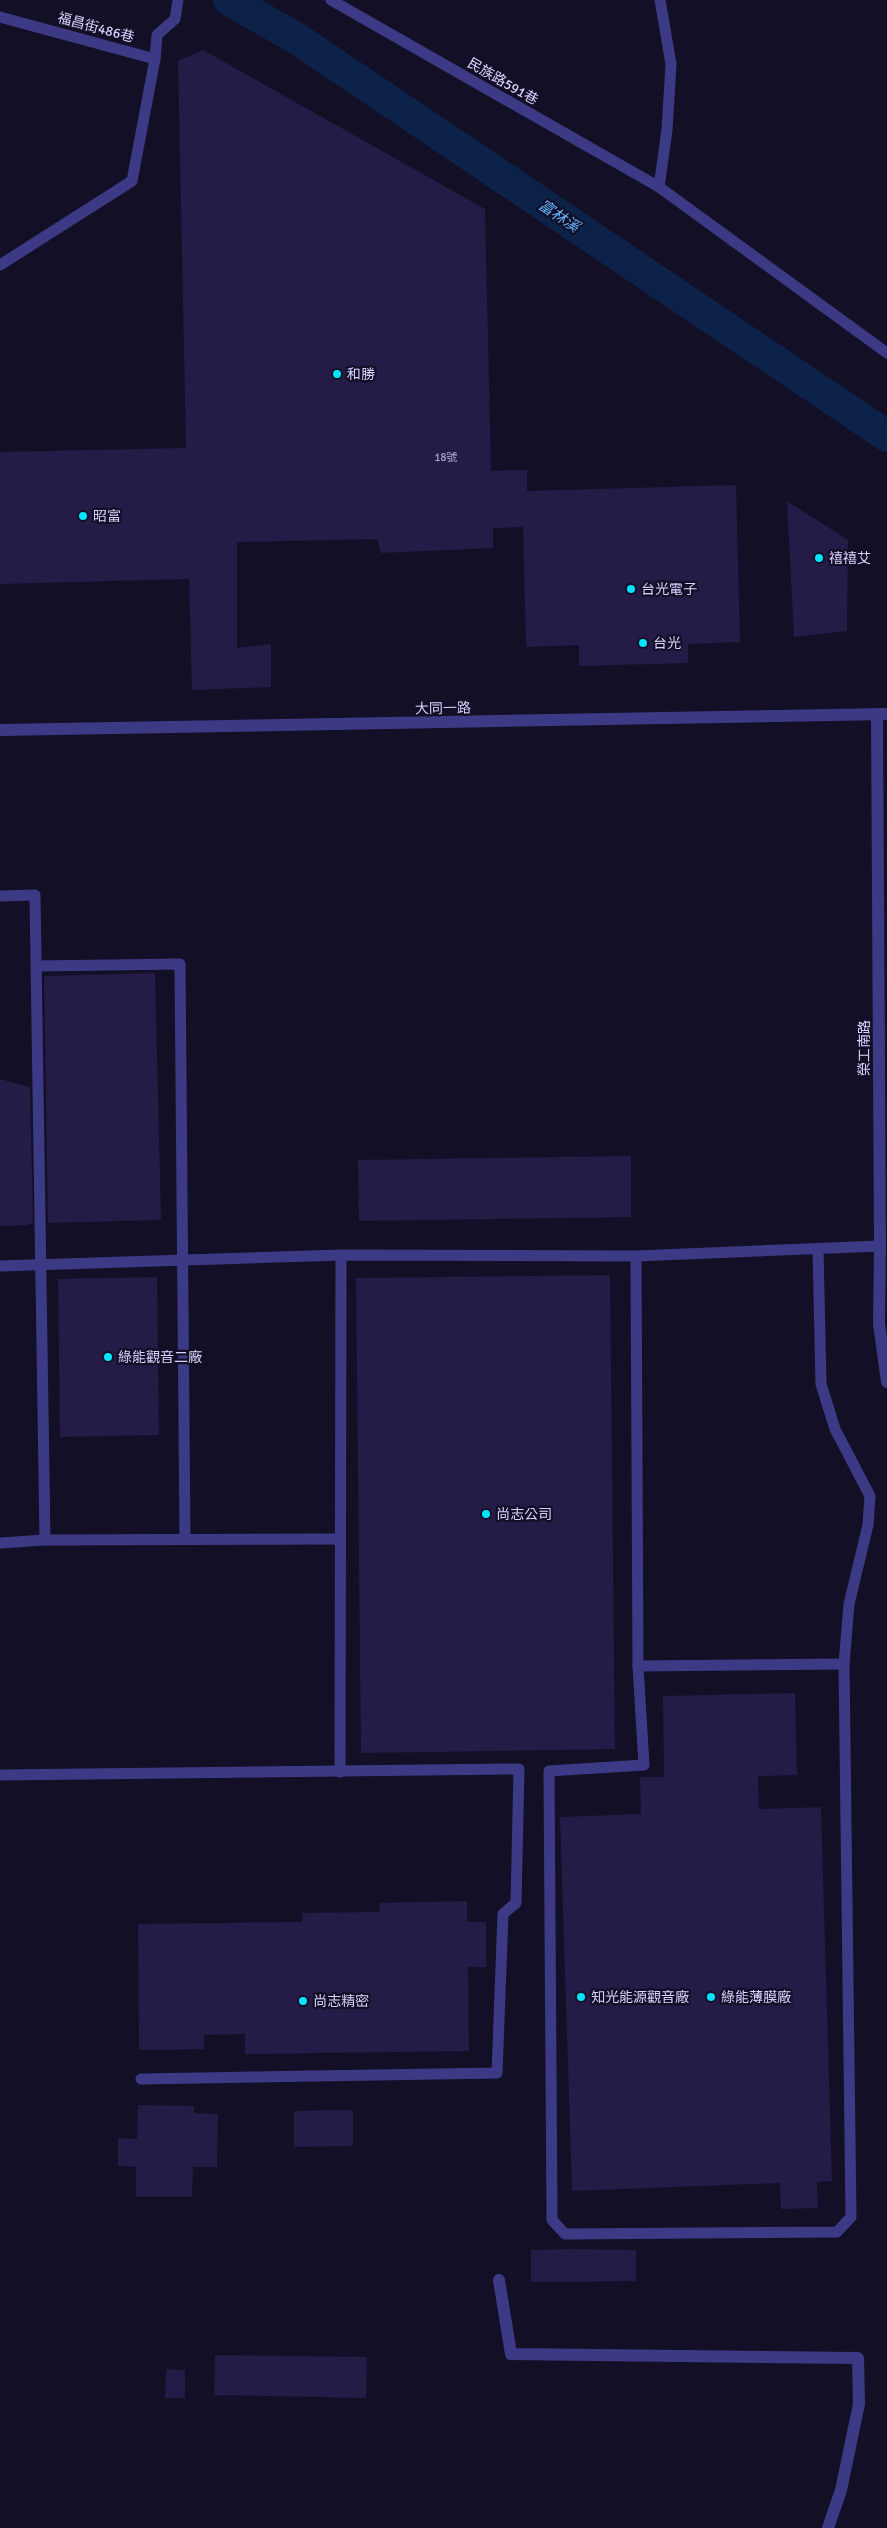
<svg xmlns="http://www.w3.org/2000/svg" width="887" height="2528" viewBox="0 0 887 2528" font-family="Signika,'Noto Sans TC',sans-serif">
	<rect width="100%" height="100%" fill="#130f26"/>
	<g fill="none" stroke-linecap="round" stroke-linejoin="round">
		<!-- river -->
		<path stroke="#0c2248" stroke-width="32" d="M229 0 296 38 887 436"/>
	</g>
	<!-- building -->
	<g fill="#241b47">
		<path d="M203 50 485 209 491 471 527 470V491L736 485 740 642 688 644V663L579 666V645L526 647 523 527 493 528V548L381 553 377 539 237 542V648L271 644V687L192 690 189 579 0 584V452L186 448 178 61Z"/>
		<path d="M787 501 848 540 847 631 794 637Z"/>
		<path d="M155 973 161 1220 48 1223 44 976Z"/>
		<path d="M0 1079 30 1087 33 1223 27 1225 0 1226Z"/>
		<path d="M631 1156V1217L359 1221 358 1160Z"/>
		<path d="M610 1275 615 1749 361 1753 356 1278Z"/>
		<path d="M157 1277 159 1435 60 1437 58 1279Z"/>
		<path d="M795 1693 797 1775 758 1776 759 1809 821 1807 832 2181 817 2182 818 2208 781 2209 780 2183 572 2191 560 1817 641 1814 640 1777H664L663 1696Z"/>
		<path d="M467 1901V1922H486V1967H468L469 2051 245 2054V2034L204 2035V2049L139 2050 138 1924 302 1922V1913L380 1912 379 1903Z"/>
		<path d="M138 2105 194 2106V2113L218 2114 217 2167H193L192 2197H136V2167L118 2166V2138L137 2139Z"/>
		<path d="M353 2110V2146L294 2147V2111Z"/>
		<path d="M574 2249 636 2250V2281L531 2282V2250Z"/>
		<path d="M215 2355 367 2357 366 2398 214 2395Z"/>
		<path d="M166 2369 185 2370V2398H165Z"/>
	</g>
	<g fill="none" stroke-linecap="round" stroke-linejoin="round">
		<!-- lane -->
		<g stroke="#3d3a85" stroke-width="11">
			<path d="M331 0 659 187"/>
			<path d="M660 0 671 64 667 130 659 187 887 353"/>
			<path d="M0 17 155 59"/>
			<path d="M0 265 132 181 155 59 157 35 175 19 178 0"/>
			<path d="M0 896 35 895 45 1540"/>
			<path d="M37 966 180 964 185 1539"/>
			<path d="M636 1256 638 1666 644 1765 549 1771 552 2220 565 2234 837 2232 851 2217 844 1664 849 1604 868 1525 870 1496 835 1429 821 1384 818 1249"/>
			<path d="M0 1266 341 1255 636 1256 880 1246"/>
			<path d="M0 1543 45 1540 340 1539"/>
			<path d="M638 1666 844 1664"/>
			<path d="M340 1772 341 1255"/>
			<path d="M0 1775 519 1769 516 1903 503 1914 497 2073 141 2079"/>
		</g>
		<!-- street -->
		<g stroke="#3d3a85" stroke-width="12">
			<path d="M877 714 880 1246 879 1324 887 1382"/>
			<path d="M0 730 887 714"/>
			<path d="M499 2280 511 2354 858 2358 859 2404 841 2490 828 2528"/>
		</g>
	</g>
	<!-- markers -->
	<g fill="#00e5ff" stroke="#130f26" stroke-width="2">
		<circle cx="337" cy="374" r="5"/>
		<circle cx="83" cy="516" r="5"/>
		<circle cx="819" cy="558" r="5"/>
		<circle cx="631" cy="589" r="5"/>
		<circle cx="643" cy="643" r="5"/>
		<circle cx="108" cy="1357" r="5"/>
		<circle cx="486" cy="1514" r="5"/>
		<circle cx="581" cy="1997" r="5"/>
		<circle cx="711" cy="1997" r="5"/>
		<circle cx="303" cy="2001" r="5"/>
	</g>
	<g text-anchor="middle" stroke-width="4.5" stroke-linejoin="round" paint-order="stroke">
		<!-- number labels -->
		<g font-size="11" fill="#aca6d1">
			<text x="446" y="461">18號</text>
		</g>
		<!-- street labels -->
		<g font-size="14" fill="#d9d4ff" stroke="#130f26">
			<text transform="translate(96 27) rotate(15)" y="5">福昌街486巷</text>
			<text transform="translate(503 81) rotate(30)" y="5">民族路591巷</text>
			<text transform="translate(443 708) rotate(-1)" y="5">大同一路</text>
			<text transform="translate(864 1048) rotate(-90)" y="5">榮工南路</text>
		</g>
		<!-- poi labels -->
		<g font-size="14" fill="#d9d4ff" stroke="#130f26" text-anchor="start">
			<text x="347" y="379">和勝</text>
			<text x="93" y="521">昭富</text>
			<text x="829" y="563">禧禧艾</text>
			<text x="641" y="594">台光電子</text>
			<text x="653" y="648">台光</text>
			<text x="118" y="1362">綠能觀音二廠</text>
			<text x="496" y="1519">尚志公司</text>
			<text x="591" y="2002">知光能源觀音廠</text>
			<text x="721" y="2002">綠能薄膜廠</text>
			<text x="313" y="2006">尚志精密</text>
		</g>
		<!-- water labels -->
		<g font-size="15" font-style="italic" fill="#62b6ff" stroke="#130f26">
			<text transform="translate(559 216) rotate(34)" y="5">富林溪</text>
		</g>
	</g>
</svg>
